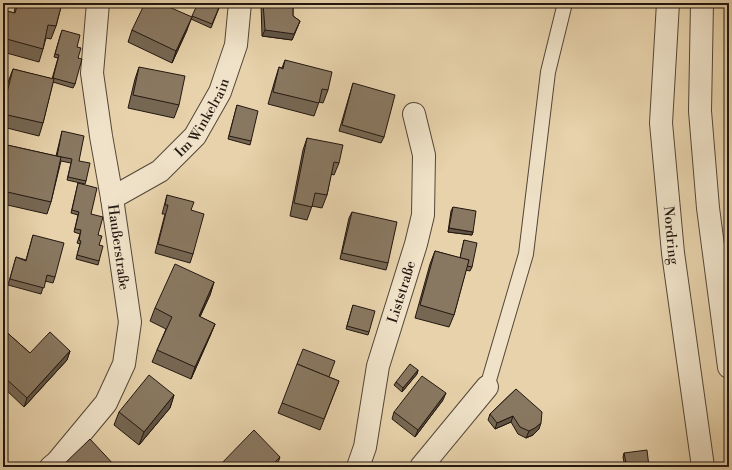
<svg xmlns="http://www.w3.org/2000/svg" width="732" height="470" viewBox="0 0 732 470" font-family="'Libre Bodoni',serif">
	<rect width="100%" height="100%" fill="#e7d2ab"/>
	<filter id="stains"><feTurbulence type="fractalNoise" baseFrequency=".005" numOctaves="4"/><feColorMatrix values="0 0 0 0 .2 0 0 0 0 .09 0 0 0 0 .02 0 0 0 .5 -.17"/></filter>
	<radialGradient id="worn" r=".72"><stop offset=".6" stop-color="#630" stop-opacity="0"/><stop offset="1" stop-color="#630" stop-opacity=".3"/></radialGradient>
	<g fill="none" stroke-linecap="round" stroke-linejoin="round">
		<defs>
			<path id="service" d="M487 387 526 254 548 72 565 3"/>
			<g id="minor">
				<path id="s1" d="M112 198 160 171 195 136 220 92 236 45 240 3"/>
				<path d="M51 467 57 462 106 403 124 364 130 322 112 198 101 136 92 73 98 3"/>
				<path id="s2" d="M358 467 365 447 378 366 416 244 423 215 424 155 414 114"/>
				<path d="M421 467 487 387"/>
			</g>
			<g id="tertiary">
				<path id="s3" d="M668 3 661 123 673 253 703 467"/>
				<path d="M702 3 700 111 708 208 729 367"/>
			</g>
		</defs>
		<!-- service casing -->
		<use href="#service" stroke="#544637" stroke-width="16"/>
		<!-- minor casing -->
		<use href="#minor" stroke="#544637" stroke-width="24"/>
		<!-- tertiary casing -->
		<use href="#tertiary" stroke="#544637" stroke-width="24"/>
		<!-- service -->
		<use href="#service" stroke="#efe2c8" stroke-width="14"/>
		<!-- minor -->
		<use href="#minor" stroke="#efe2c8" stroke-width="22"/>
		<!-- tertiary -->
		<use href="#tertiary" stroke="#efe2c8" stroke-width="22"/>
	</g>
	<!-- wall -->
	<g fill="#766753" stroke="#231710">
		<path d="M16 3H62L56 26 51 39 46 38 43 49 39 62 3 52V10L14 13Z"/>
		<path d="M261 3H296L293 5V16L300 21 292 40 262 36Z"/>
		<path d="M219 8 211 28 191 19 192 16Z"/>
		<path d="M132 30H187L172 63 128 42Z"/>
		<path d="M61 33 77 47 78 58 75 84 73 88 53 82 43 123 39 136 3 127V102L8 82 13 69 52 79 58 58 54 57Z"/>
		<path d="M285 60 328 90 323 103 319 102 314 116 268 104 275 80 279 67 282 68Z"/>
		<path d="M139 67 179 105 174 118 128 108 135 79Z"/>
		<path d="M353 83 384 137 381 143 339 131Z"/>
		<path d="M237 105 251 141 250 145 228 139Z"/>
		<path d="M62 131 79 161 86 181 85 184 67 180 71 163 61 161 51 202 47 214 3 204V157L7 145 56 156Z"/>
		<path d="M307 138 339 163 334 175 331 174 327 195 322 208 312 206 307 220 290 216 303 150Z"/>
		<path d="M78 183 91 214 98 235 99 245V261L98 265 76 259 80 244 77 243 80 234 74 232 78 215 71 213Z"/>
		<path d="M167 195 191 210 193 254 190 263 155 253 165 214H162Z"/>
		<path d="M453 207 473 232 472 235 448 232 451 211Z"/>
		<path d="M352 212 388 263 386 270 340 259 349 218Z"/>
		<path d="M33 235 55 277 53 283 45 281 41 294 8 285 16 257 26 260Z"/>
		<path d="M464 240 472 267 470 271 466 270 454 315 449 327 415 318 430 264 435 251 460 258Z"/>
		<path d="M214 282 210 295 200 317 215 324 210 336 191 379 152 362 157 350 166 329 150 321 155 308Z"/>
		<path d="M353 305 369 332 368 335 346 329Z"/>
		<path d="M3 329 30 353 70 351 67 360 24 407 3 387Z"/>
		<path d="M418 370 417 374 402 392 394 385 396 382Z"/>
		<path d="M329 377 339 381 320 430 278 413 282 403Z"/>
		<path d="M516 389 539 429 533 435 526 438 518 434 511 422 495 429 488 420 490 414Z"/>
		<path d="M174 395 170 408 139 445 114 425 119 412Z"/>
		<path d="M443 400 415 437 392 419 394 412Z"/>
		<path d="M624 453 649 467H625L623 457Z"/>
	</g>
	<!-- shaded-wall -->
	<g fill="#605444" stroke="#231710">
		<path d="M192 17 187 30 172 63 176 51Z"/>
		<path d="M300 21 292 40 262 36 265 30Z"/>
		<path d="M449 228 473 232 472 235 448 232Z"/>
		<path d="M214 282 210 295 194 329 199 316Z"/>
		<path d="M215 324 210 336 191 379 195 367Z"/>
		<path d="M70 351 67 360 24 407 27 398Z"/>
		<path d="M418 370 417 374 402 392 403 388Z"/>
		<path d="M446 393 443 400 415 437 418 430Z"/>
		<path d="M174 395 170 408 139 445 144 432Z"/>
		<path d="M513 416 511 422 495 429 497 423Z"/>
		<path d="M541 423 539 429 533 435 526 438 529 431Z"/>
		<path d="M280 457 278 463 274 467H270Z"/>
	</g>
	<!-- building -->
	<g fill="#897861" stroke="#231710">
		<path d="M18 3H62L56 26 48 25 43 49 3 38V10L15 13Z"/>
		<path d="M145 3H160L192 17 176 51 132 30Z"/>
		<path d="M198 3H217L220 5 212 24 192 16Z"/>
		<path d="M263 3H293V16L300 21 294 34 265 30Z"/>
		<path d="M62 30 80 35 77 47 81 48 78 58 82 59 75 84 53 78 59 55 55 54Z"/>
		<path d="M285 60 332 72 328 90 322 89 319 103 273 92 279 67 283 69Z"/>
		<path d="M139 67 185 76 179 105 133 95Z"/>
		<path d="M13 69 54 79 43 123 3 114V108Z"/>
		<path d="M353 83 395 95 384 137 342 125Z"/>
		<path d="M237 105 258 111 251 141 229 136Z"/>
		<path d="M62 131 84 136 79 161 90 163 86 181 68 177 72 159 57 156Z"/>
		<path d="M307 138 343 145 339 163 334 162 327 195 315 193 312 207 294 203Z"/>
		<path d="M7 145 61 157 51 202 3 191 6 175 3 174V165Z"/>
		<path d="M78 183 97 188 91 214 103 217 98 235 102 236 99 245 103 246 99 261 77 255 81 241 79 240 81 230 75 229 79 212 72 210Z"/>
		<path d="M167 195 194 202 191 210 204 214 193 254 158 244 168 205H165Z"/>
		<path d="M453 207 476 211 473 232 449 228Z"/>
		<path d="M352 212 397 222 388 263 342 253Z"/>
		<path d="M33 235 64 243 55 277 47 275 44 288 10 279 16 257 26 261Z"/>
		<path d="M464 240 477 243 472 267 467 266 469 260 460 258Z"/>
		<path d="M435 251 469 260 454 315 420 305Z"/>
		<path d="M175 264 214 282 199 316 215 324 195 367 157 350 172 317 155 308Z"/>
		<path d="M353 305 375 311 369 332 347 326Z"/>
		<path d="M3 329 30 353 50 332 70 351 27 398 3 376Z"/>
		<path d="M303 349 335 361 329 377 297 364Z"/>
		<path d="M297 364 339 381 324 419 282 403Z"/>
		<path d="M410 364 418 370 403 388 396 382Z"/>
		<path d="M149 375 174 395 144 432 119 412Z"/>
		<path d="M422 376 446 393 418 430 394 412Z"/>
		<path d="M516 389 542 412 541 423 535 428 529 431 520 427 513 416 497 423 490 414Z"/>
		<path d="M254 430 280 457 270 467H218Z"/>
		<path d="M90 439 116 467H61Z"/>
		<path d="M647 450 649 467H627L624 453Z"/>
	</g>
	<g text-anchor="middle" stroke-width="4" stroke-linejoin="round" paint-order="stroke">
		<!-- street labels -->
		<g font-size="14" fill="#231710" stroke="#efe2c8">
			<text dy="5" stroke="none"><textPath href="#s1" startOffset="124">Im Winkelrain</textPath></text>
			<text dy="5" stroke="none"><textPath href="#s3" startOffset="233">Nordring</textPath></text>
			<text transform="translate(119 247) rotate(82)" y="5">Haußerstraße</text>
			<text dy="5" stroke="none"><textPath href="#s2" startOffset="181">Liststraße</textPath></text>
		</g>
	</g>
	<!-- margin -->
	<rect width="732" height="470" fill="none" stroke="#e7d2ab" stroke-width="16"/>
	<rect x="4" y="4" width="724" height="462" fill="none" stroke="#231710" stroke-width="2"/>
	<rect x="8" y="8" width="716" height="454" fill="none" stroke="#231710"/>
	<rect width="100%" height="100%" filter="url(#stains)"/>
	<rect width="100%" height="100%" fill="url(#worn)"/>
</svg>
